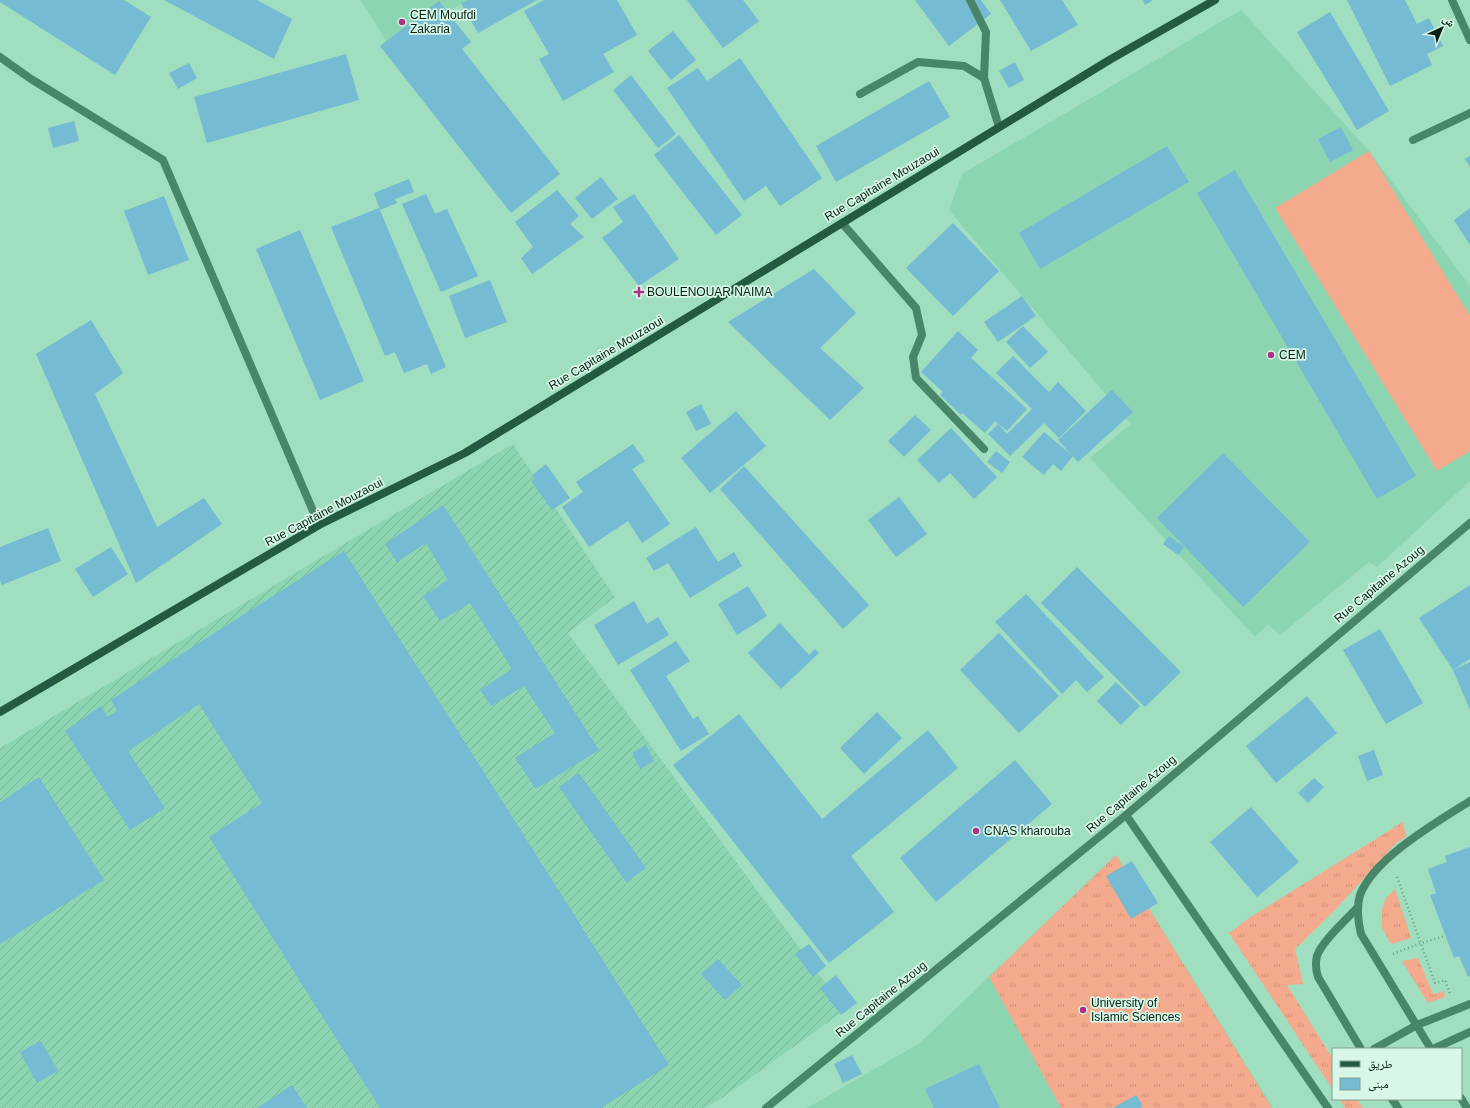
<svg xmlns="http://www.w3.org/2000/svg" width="1470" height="1108" viewBox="0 0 1470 1108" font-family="Helvetica,'Noto Naskh Arabic',sans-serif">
	<defs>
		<pattern id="industrial-furrows" width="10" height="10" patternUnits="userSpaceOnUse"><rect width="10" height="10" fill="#8cd5b1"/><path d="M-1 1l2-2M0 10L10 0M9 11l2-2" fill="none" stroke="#77b797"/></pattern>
		<pattern id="grass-tufts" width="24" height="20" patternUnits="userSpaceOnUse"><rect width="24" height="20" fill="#f4aa8c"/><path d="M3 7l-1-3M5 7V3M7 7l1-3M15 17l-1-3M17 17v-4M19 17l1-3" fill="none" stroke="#d09278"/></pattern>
	</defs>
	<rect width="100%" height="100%" fill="#9fdebe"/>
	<!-- built -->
	<g fill="#8cd5b1">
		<path d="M360 0H468L389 45Z"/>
		<path d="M1241 10 1369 151 1470 286V481L1377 567 1369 562 1280 635 1268 624 1255 637 1090 458 1131 424 949 210 962 174Z"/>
		<path d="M1116 855 1273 1108H807L920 1043Z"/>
	</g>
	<!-- industrial -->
	<path fill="url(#industrial-furrows)" d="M513 444 615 597 568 633 845 1010 722 1098 705 1108H0V748Z"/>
	<!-- grass -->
	<g fill="url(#grass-tufts)">
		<path d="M1403 822 1406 837 1396 843 1336 909 1295 949 1303 984 1287 985 1333 1059V1090L1229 933 1249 918Z"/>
		<path d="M1116 855 1272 1108H1061L989 977Z"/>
		<path d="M1395 889 1411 938 1391 944 1382 928V909L1386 898Z"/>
		<path d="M1418 958 1433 994 1444 991 1445 997 1428 1003 1402 961Z"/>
		<path d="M1339 1099H1357L1363 1108H1345Z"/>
	</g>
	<!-- garden -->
	<path fill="#f4aa8c" d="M1369 151 1470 316V451L1437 471 1275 208Z"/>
	<!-- building -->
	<g fill="#75bbd3">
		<path d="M0 0H124L151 17 115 75 0 2Z"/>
		<path d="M164 0H257L292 19 274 59Z"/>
		<path d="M468 0H537L478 33 461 3Z"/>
		<path d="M544 0H617L637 35 603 54 614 72 563 101 539 59 549 54 524 11Z"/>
		<path d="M687 0H743L759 21 723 48Z"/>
		<path d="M915 0H981L991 14 949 46Z"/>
		<path d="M1000 0H1062L1078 25 1031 51Z"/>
		<path d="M1143 0H1153L1145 5Z"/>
		<path d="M1347 0H1405L1417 24 1429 18 1443 46 1427 54 1432 65 1390 86Z"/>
		<path d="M439 1 471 42 462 49 560 174 511 213 380 46Z"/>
		<path d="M1330 12 1389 111 1357 130 1297 32Z"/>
		<path d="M673 31 696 60 671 80 648 51Z"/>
		<path d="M346 54 359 100 207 143 194 97Z"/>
		<path d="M740 58 822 178 780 206 766 186 744 201 667 88 698 68 707 81Z"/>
		<path d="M1015 62 1024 80 1009 88 999 71Z"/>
		<path d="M189 63 197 78 178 89 169 73Z"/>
		<path d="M631 75 676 134 658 148 613 90Z"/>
		<path d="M929 81 950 117 836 182 816 146Z"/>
		<path d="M74 121 79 141 53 148 48 128Z"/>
		<path d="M1341 127 1353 150 1330 162 1318 139Z"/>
		<path d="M679 135 742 215 716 235 654 155Z"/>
		<path d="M1167 146 1189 182 1040 269 1019 233Z"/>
		<path d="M1470 156V167L1465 159Z"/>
		<path d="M1235 170 1416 476 1377 499 1197 193Z"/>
		<path d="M601 177 618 199 592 219 575 198Z"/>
		<path d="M409 179 414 192 395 199 397 203 380 210 374 193Z"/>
		<path d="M557 190 579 216 570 224 584 237 532 274 521 258 533 247 515 222Z"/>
		<path d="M426 194 435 214 447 209 478 276 441 292 402 204Z"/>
		<path d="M634 194 679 259 639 286 602 238 623 222 613 207Z"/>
		<path d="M164 196 189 260 148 275 124 211Z"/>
		<path d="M379 208 446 367 431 374 427 364 404 373 395 352 385 356 331 227Z"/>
		<path d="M1470 208V245L1454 220Z"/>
		<path d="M953 223 999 271 953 316 906 268Z"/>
		<path d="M300 230 364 381 320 400 256 249Z"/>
		<path d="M814 269 856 313 820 348 864 388 830 420 728 322Z"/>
		<path d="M490 280 507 322 465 338 449 296Z"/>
		<path d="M1022 296 1036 316 998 342 984 322Z"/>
		<path d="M91 320 123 373 95 394 157 527 204 498 222 524 136 583 36 354Z"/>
		<path d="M1023 326 1048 352 1030 368 1006 342Z"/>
		<path d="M958 331 978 350 971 358 1027 409 1007 431 995 421 985 433 962 413 961 415 940 395 943 392 921 372Z"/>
		<path d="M1013 356 1049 392 1058 382 1086 411 1059 438 1044 423 1010 456 988 434 998 424 1007 434 1032 409 996 373Z"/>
		<path d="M1112 390 1133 412 1078 462 1058 440Z"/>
		<path d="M701 404 711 424 696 431 686 412Z"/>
		<path d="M736 411 766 446 710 493 681 458Z"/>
		<path d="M915 415 931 430 904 457 888 441Z"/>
		<path d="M951 428 997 477 974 499 950 473 939 483 917 460Z"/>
		<path d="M1044 432 1073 456 1061 471 1053 464 1044 475 1022 457Z"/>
		<path d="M633 444 645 461 632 469 670 524 642 543 628 521 589 547 562 507 583 492 576 482Z"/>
		<path d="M996 451 1010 462 1002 473 987 462Z"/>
		<path d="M1223 453 1310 542 1243 607 1157 518Z"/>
		<path d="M546 464 570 498 552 510 531 481 535 479 532 475Z"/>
		<path d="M744 466 869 605 843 629 720 489Z"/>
		<path d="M899 497 927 534 896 557 868 520Z"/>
		<path d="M443 505 599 750 536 789 515 758 555 733 524 686 491 706 480 690 512 669 470 603 440 621 423 596 448 580 426 543 397 562 385 544Z"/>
		<path d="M696 527 718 562 734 552 742 566 690 598 668 563 654 571 646 558Z"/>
		<path d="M48 528 61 561 2 585 0 581V547Z"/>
		<path d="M1169 536 1184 547 1178 555 1163 544Z"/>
		<path d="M111 547 128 574 93 597 75 569Z"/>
		<path d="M344 551 669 1065 601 1108H380L209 837 262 803 199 704 128 751 165 808 130 830 65 731 101 706 107 717 117 711 111 700 172 660Z"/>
		<path d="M1077 567 1181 672 1145 707 1041 603Z"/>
		<path d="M1470 585V659L1453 670 1419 618Z"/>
		<path d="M748 586 767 616 737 635 718 604Z"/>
		<path d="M1026 594 1104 677 1087 692 1076 680 1062 694 995 622Z"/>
		<path d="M634 601 647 624 658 617 669 635 618 665 594 625Z"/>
		<path d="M780 623 809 655 815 649 819 653 781 689 748 653Z"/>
		<path d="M1380 629 1423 703 1386 724 1343 650Z"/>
		<path d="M999 633 1059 696 1019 733 960 670Z"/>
		<path d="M676 641 690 661 666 676 693 719 698 716 709 734 681 751 630 670Z"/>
		<path d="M1470 662V710L1453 670Z"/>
		<path d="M1116 682 1140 706 1121 725 1097 701Z"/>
		<path d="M1307 696 1337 733 1276 783 1246 746Z"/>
		<path d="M877 712 902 738 864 774 840 748Z"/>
		<path d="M739 714 822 819 928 730 958 768 851 856 894 912 829 963 673 765Z"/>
		<path d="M646 745 654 761 640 769 632 753Z"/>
		<path d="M1374 750 1383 775 1367 781 1358 756Z"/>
		<path d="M1015 760 1052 804 936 902 900 858Z"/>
		<path d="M579 773 646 868 626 882 559 787Z"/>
		<path d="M39 777 104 880 0 944V802Z"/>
		<path d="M1314 778 1324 787 1308 803 1298 793Z"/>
		<path d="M1251 807 1299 862 1257 897 1210 842Z"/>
		<path d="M1470 847V976L1468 977 1459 956 1454 958 1430 895 1436 893 1428 869 1447 862 1445 856Z"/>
		<path d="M1132 861 1158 903 1131 919 1106 876Z"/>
		<path d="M809 944 826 966 813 977 795 954Z"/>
		<path d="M718 959 742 985 725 1000 701 974Z"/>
		<path d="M836 975 857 1003 841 1015 820 988Z"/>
		<path d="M41 1041 58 1071 37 1083 20 1052Z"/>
		<path d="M852 1055 862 1074 843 1083 834 1064Z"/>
		<path d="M979 1064 1000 1108H934L925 1089Z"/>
		<path d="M292 1085 307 1108H257Z"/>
		<path d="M1136 1095 1143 1106 1140 1108H1113Z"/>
	</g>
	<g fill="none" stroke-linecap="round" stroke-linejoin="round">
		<!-- path -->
		<g stroke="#6ea188" stroke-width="2.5" stroke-dasharray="1 3" stroke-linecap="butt">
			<path d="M1397 877 1435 983 1445 980 1450 994"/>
			<path d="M1393 954 1421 943 1445 936"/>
		</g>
		<!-- service -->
		<g stroke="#488569" stroke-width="8">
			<path d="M970 0 986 32 984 78 999 127"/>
			<path d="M1452 0 1470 40"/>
			<path d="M860 94 918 62 964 66 984 78"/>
			<path d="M1413 140 1470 113"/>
			<path d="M842 223 916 308 922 335 913 357 916 378 984 449"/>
			<path d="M1357 908C1346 920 1322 941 1317 956 1315 963 1316 970 1318 977L1361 1049"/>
			<path d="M1374 1049 1417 1025 1470 1004"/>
			<path d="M1431 1049 1361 934C1358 921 1356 908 1360 895 1374 858 1437 822 1470 801"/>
			<path d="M1433 1049 1470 1032"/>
			<path d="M1461 1098 1467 1108"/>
			<path d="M1392 1099 1398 1108"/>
		</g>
		<!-- minor -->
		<g stroke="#488569" stroke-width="8">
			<path d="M0 57 31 79 163 160 319 525"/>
			<path d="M1126 815 1328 1108"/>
			<path d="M766 1108 1126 815 1470 523"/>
		</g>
		<!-- secondary -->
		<path stroke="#235a42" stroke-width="8" d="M0 712 319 525 465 453 1111 59 1215 0"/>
	</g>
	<!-- markers -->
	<g fill="#aa3185" stroke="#d8f7e7" stroke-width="1.5">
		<circle cx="402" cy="22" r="4"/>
		<path d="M637 286h4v4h4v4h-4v4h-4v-4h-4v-4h4z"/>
		<circle cx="1271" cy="355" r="4"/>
		<circle cx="976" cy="831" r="4"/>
		<circle cx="1083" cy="1010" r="4"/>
	</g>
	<g text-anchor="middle" stroke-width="3.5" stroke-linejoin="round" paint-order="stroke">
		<!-- poi labels -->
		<g font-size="12" fill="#062015" stroke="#d8f7e7" text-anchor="start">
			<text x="410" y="19">CEM Moufdi<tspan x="410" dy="14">Zakaria</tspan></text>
			<text x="647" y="296">BOULENOUAR NAIMA</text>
			<text x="1279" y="359">CEM</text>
			<text x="984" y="835">CNAS kharouba</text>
			<text x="1091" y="1007">University of<tspan x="1091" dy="14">Islamic Sciences</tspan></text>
		</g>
		<!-- street labels -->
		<g font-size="12" fill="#062015" stroke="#d8f7e7">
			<text transform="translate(882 184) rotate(-31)" y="4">Rue Capitaine Mouzaoui</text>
			<text transform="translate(606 353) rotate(-31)" y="4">Rue Capitaine Mouzaoui</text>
			<text transform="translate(324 512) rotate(-28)" y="4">Rue Capitaine Mouzaoui</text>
			<text transform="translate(1379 584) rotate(-40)" y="4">Rue Capitaine Azoug</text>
			<text transform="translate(1131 794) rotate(-40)" y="4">Rue Capitaine Azoug</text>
			<text transform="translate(881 999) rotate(-39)" y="4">Rue Capitaine Azoug</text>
		</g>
	</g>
	<!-- legend -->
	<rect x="1332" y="1048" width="130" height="52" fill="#d8f7e7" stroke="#84a193"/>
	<rect x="1340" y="1061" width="20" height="6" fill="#235a42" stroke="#84a193"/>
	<text x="1368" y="1068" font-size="12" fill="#062015">طريق</text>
	<rect x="1340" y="1078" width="20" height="12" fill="#75bbd3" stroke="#84a193"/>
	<text x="1368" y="1088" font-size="12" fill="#062015">مبنى</text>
	<!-- north arrow -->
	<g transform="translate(1442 28) rotate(44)" stroke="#d8f7e7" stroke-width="3" paint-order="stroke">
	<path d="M0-3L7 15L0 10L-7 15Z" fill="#062015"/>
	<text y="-6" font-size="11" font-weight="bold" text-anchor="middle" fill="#062015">ش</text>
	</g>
</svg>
